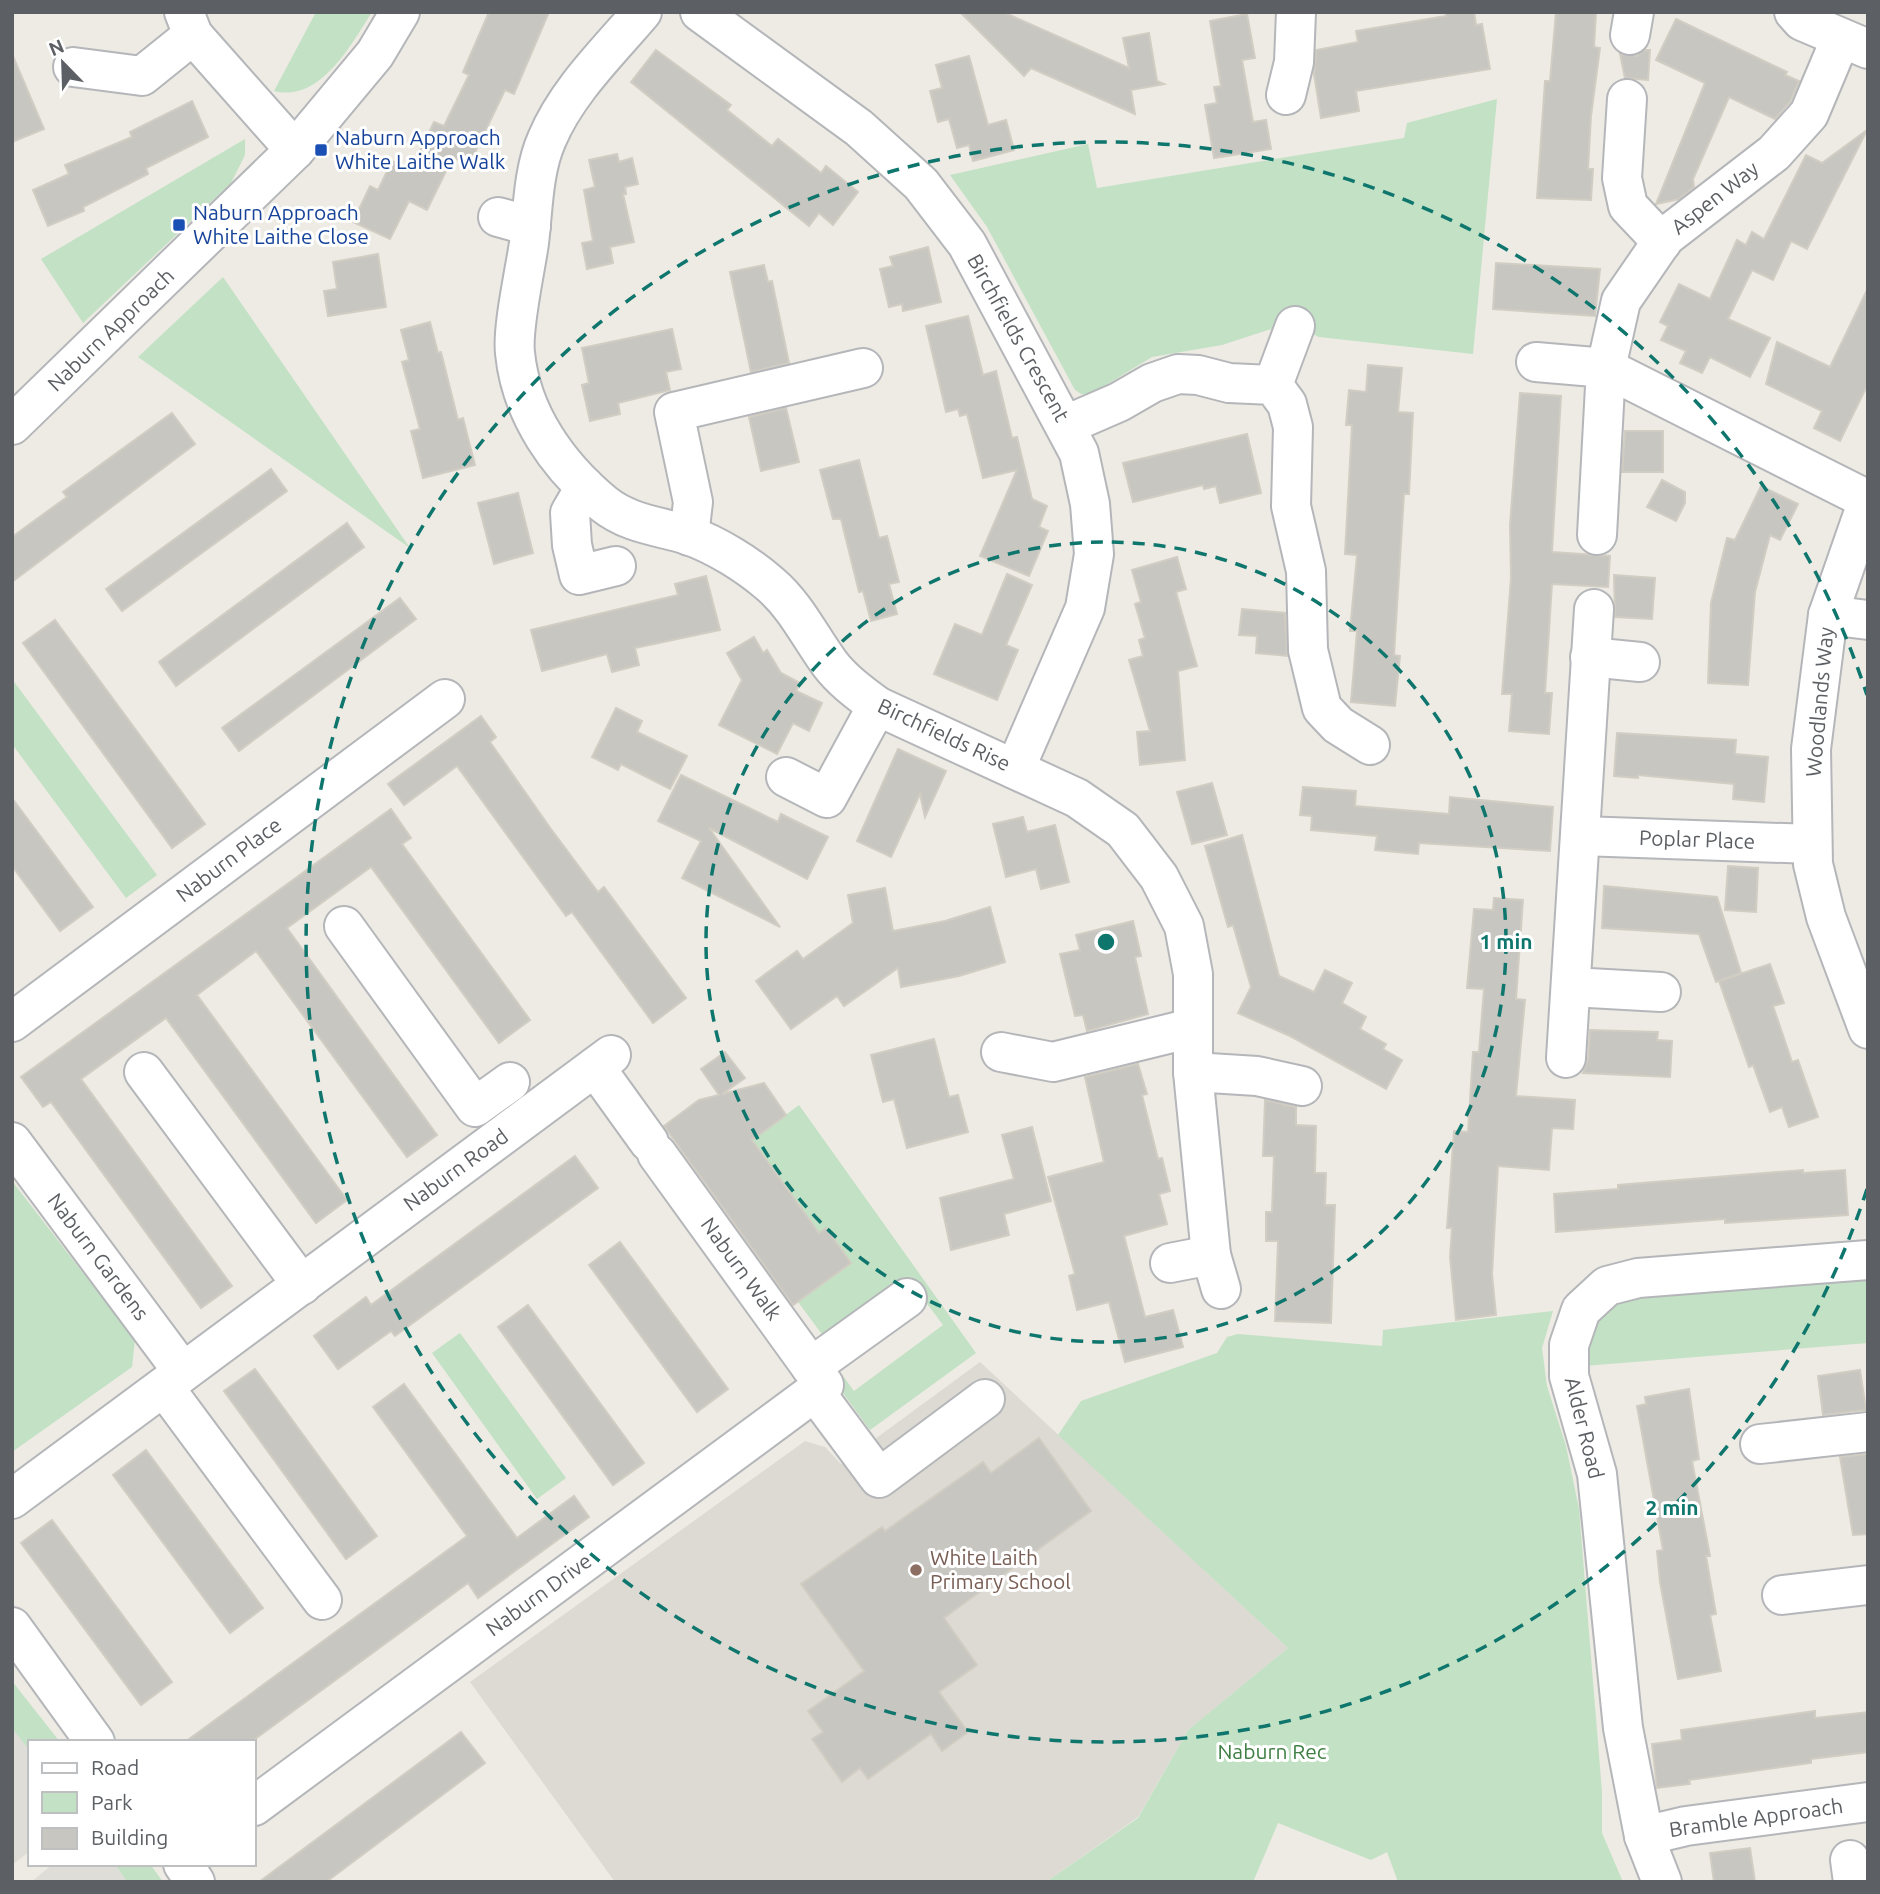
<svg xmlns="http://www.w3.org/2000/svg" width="1880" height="1894" viewBox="0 0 1880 1894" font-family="Ubuntu,sans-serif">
	<rect width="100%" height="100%" fill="#edebe4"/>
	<!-- industrial -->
	<g fill="#deddd8">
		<path d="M12 1728 30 1751V1851L12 1865Z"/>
		<path d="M53 1864H115L127 1882H31Z"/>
	</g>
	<!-- education -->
	<path fill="#dcdad2" d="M980 1362 1288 1648 1188 1730 1138 1817 1046 1882H615L470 1682 805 1441 825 1447 841 1464Z"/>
	<!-- green -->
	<g fill="#c3e1c4">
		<path d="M316 12H372C351 45 320 103 274 91Z"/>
		<path d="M1497 99 1473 354 1319 337 1295 326 1274 328 1222 345 1152 357 1091 394H1081L1075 390 987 227 950 175 1088 144 1097 188 1404 138 1407 123Z"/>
		<path d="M245 139V155L231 183 83 323 41 259Z"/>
		<path d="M223 277 410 548 138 357Z"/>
		<path d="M12 679 157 875 126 898 12 744Z"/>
		<path d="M799 1105 976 1353 870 1430 829 1374 837 1368 854 1391 943 1325 907 1277 824 1337 798 1302 851 1263 827 1228 819 1233 752 1140Z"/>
		<path d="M12 1181 135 1340 132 1367 12 1452Z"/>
		<path d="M1868 1274V1343L1584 1366C1590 1327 1594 1311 1634 1295Z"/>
		<path d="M1553 1311 1542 1348 1547 1386 1566 1446 1579 1509 1602 1792V1833L1623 1882H1398L1387 1852 1371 1860 1278 1823 1253 1882H1046L1138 1818 1188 1730 1288 1648 1058 1435 1081 1401 1217 1353 1227 1337 1238 1334 1382 1346 1383 1330Z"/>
		<path d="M460 1333 566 1478 537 1499 432 1353Z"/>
		<path d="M12 1681 60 1742H30V1751L12 1728Z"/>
		<path d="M115 1864H150L163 1882H127Z"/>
	</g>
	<!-- building -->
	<g fill="#c8c6c1" stroke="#d1cdc3" stroke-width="2">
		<path d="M489 12H549L514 94 505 90 469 165 453 157 427 210 409 201 390 239 353 222 370 186 378 190 392 161 411 170 434 122 444 126 469 75 463 72Z"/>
		<path d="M960 12H1003L1129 68 1123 38 1149 33 1157 81 1164 84 1131 90 1135 114 1031 68 1024 76Z"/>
		<path d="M1446 12H1474L1476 25 1482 24 1490 69 1356 91 1359 111 1321 118 1314 74 1316 50 1358 42 1356 31 1446 16Z"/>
		<path d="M1556 12H1596L1594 47 1600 48 1591 116 1588 169H1593L1591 200 1537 198 1545 81H1550Z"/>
		<path d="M1247 14 1255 58 1242 60 1253 122 1266 120 1271 149 1214 158 1205 105 1217 103 1214 87 1221 86 1210 21Z"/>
		<path d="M1676 19 1787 72 1785 75 1799 81 1790 102 1775 119 1729 97 1693 179 1694 187 1679 199 1656 204 1705 83 1656 60Z"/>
		<path d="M656 50 731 105 727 110 772 146 778 139 821 173 826 166 858 192 833 225 819 213 809 226 631 82Z"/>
		<path d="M1645 50H1650L1648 80 1625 78 1620 54 1637 56Z"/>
		<path d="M12 54 44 129 12 142Z"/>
		<path d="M969 56 988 125 1006 120 1014 150 973 161 969 145 957 148 949 119 938 122 930 91 942 88 936 65Z"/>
		<path d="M192 101 208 137 146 168 148 174 83 207 84 211 48 226 33 190 69 174 65 165 132 137 130 132Z"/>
		<path d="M1867 130 1807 249 1791 241 1773 280 1752 270 1728 319 1770 338 1750 377 1710 357 1702 373 1680 363 1686 351 1661 340 1668 326 1660 322 1679 284 1710 299 1737 240 1746 245 1752 232 1764 239 1806 155 1822 163Z"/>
		<path d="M617 154 619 162 632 158 638 184 625 187 626 194H623L634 242 610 247 613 263 587 269 582 243 593 241 584 190 595 187 589 160Z"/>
		<path d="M928 247 941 302 903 311 902 304 889 307 880 269 893 266 890 257Z"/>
		<path d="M378 254 386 307 328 316 324 291 337 289 333 262Z"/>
		<path d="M1496 263 1600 269 1595 316 1493 309Z"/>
		<path d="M764 265 768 282 772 281 789 363 751 372 730 272Z"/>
		<path d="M1868 288V384L1840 441 1814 428 1822 411 1766 384 1777 342 1830 367Z"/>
		<path d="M968 316 983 375 996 371 1012 438 1017 437 1032 499 1047 506 1039 527 1048 531 1029 576 980 556 1017 470 983 478 967 414 960 416 958 409 946 412 926 326Z"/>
		<path d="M430 322 438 353 441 352 458 420 463 418 475 465 423 478 411 431 420 429 402 362 409 360 401 330Z"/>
		<path d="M672 329 681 369 666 372 670 390 618 403 620 414 590 421 582 385 589 383 582 348Z"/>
		<path d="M1368 365 1402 368 1398 412 1413 413 1409 494H1404L1394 655 1400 656 1395 706 1351 702 1357 631H1350L1357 555 1345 554 1352 425H1346L1349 390 1366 392Z"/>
		<path d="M1520 393 1561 396 1552 552 1610 556 1608 587 1552 584 1545 693H1552L1549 734 1509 731 1512 694H1502L1511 578 1510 525Z"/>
		<path d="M786 408 799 462 761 471 749 417Z"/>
		<path d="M172 413 195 444 12 582V537L67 497 63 492Z"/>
		<path d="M1625 431H1663V472H1622Z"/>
		<path d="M1247 434 1261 493 1220 503 1216 486 1204 489 1203 485 1133 502 1123 463Z"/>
		<path d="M859 460 879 538 887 536 899 582 889 584 897 614 871 621 863 591 859 592 841 519H833L820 470Z"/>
		<path d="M271 469 287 491 122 611 106 589Z"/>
		<path d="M1662 480 1685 492V503L1676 521 1647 507Z"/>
		<path d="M1761 486 1798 504 1780 540 1770 535 1755 592 1748 685 1708 683 1711 603 1727 538 1735 540Z"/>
		<path d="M518 493 533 553 494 564 478 503Z"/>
		<path d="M347 523 364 547 176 686 159 662Z"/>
		<path d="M1177 557 1186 589 1176 592 1197 666 1178 671 1185 760 1140 765 1137 732 1150 731 1129 660 1143 656 1139 640 1145 638 1135 604 1141 602 1132 570Z"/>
		<path d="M1007 574 1032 585 1006 645 1018 650 997 700 934 674 955 624 982 635Z"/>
		<path d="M1614 575 1655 578 1652 619 1615 617Z"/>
		<path d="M706 576 720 630 635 648 639 665 612 672 607 654 542 671 531 630 678 595 675 584Z"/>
		<path d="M400 598 416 619 239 751 222 728Z"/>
		<path d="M1242 609 1285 613 1287 656 1256 653 1257 636 1239 635Z"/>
		<path d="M55 620 205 824 172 848 23 643Z"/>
		<path d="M754 637 763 653 767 650 781 673 800 683 796 691 822 703 809 731 793 723 777 754 719 725 742 680 727 653Z"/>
		<path d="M616 708 642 721 637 732 687 756 670 789 621 764 618 770 592 757Z"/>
		<path d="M481 716 496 737 490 742 551 829 598 892 604 887 686 998 653 1023 572 912 566 916 550 894 457 766 404 805 388 784Z"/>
		<path d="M1617 733 1736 740 1735 754 1768 757 1764 802 1733 799 1734 784 1638 775V778L1614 776Z"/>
		<path d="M898 749 946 771 925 817 920 794 891 857 857 841Z"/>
		<path d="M681 775 778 822 781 814 828 837 807 879 709 828 780 927 682 878 701 841 658 821Z"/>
		<path d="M1212 783 1227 835 1192 844 1177 792Z"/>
		<path d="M1303 787 1356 791 1355 806 1449 814 1450 797 1553 807 1550 851 1419 843 1418 854 1375 850 1377 836 1311 830 1312 816 1300 815Z"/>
		<path d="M12 798 93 907 60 931 12 866Z"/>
		<path d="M391 809 411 838 402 844 530 1020 499 1043 371 867 287 928 437 1135 407 1157 256 951 197 995 347 1200 316 1223 166 1018 81 1079 232 1286 201 1308 51 1102 43 1107 21 1077Z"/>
		<path d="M1023 817 1027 832 1055 825 1069 882 1041 889 1036 869 1006 877 993 824Z"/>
		<path d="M1242 835 1279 976 1314 992 1325 970 1352 983 1342 1003 1366 1017 1360 1029 1386 1044 1383 1049 1402 1060 1386 1089 1290 1036 1238 1013 1251 987 1233 925 1228 927 1205 846Z"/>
		<path d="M1728 866 1758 868 1756 912 1725 910Z"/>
		<path d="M1604 886 1717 897 1741 973 1716 982 1699 934 1602 928Z"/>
		<path d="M885 888 893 931 945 921 990 907 1005 962 959 976 901 987 898 968 844 1006 837 996 791 1029 756 981 797 951 803 959 853 923 848 895Z"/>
		<path d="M1494 898 1523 900 1516 999 1525 1000 1516 1096 1575 1100 1573 1129 1552 1128 1549 1170 1498 1166 1492 1274 1496 1315 1456 1320 1450 1257 1452 1228H1447L1454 1131 1468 1132 1473 1052H1479L1484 989 1467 988 1474 909 1493 910Z"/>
		<path d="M1133 921 1141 956 1135 957 1148 1014 1087 1031 1083 1015 1075 1016 1060 954 1080 950 1076 935Z"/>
		<path d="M1770 964 1784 1003 1773 1006 1792 1062 1798 1060 1818 1117 1789 1127 1782 1107 1770 1112 1753 1065 1749 1067 1719 981Z"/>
		<path d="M1590 1030 1658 1032 1657 1040 1672 1041 1670 1077 1583 1073 1588 1059Z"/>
		<path d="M934 1039 949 1097 958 1095 968 1132 907 1148 894 1099 883 1102 871 1055Z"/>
		<path d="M725 1052 745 1078 722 1094 764 1083 786 1115 752 1140 819 1233 826 1228 851 1263 793 1305 664 1126 699 1100 719 1095 701 1069Z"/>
		<path d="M1138 1064 1147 1094 1142 1095 1158 1159 1162 1158 1170 1191 1159 1194 1167 1224 1124 1236 1145 1317 1173 1310 1183 1347 1125 1362 1109 1302 1077 1310 1069 1276 1075 1274 1048 1177 1104 1162 1085 1077Z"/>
		<path d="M1265 1100 1296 1107V1125L1316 1126 1315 1173H1326L1325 1205H1335L1331 1323 1275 1321 1278 1241H1266V1212H1272L1274 1156H1263Z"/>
		<path d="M1032 1127 1051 1201 1004 1214 1009 1235 951 1250 940 1198 1014 1179 1002 1135Z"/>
		<path d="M575 1156 598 1188 395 1336 391 1331 338 1369 314 1336 366 1297 371 1305Z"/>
		<path d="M1803 1170V1173L1845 1170 1848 1215 1725 1223V1219L1556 1232 1554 1194 1618 1189V1185Z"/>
		<path d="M620 1242 728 1389 697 1412 589 1265Z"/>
		<path d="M528 1305 644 1463 613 1485 498 1327Z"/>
		<path d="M255 1369 377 1536 346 1559 224 1391Z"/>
		<path d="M1860 1370 1866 1410 1823 1415 1818 1376Z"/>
		<path d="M404 1384 517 1538 574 1496 589 1517 478 1598 468 1583 251 1742H185L467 1536 373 1407Z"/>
		<path d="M1689 1389 1699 1459 1692 1461 1710 1556H1706L1716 1614 1710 1615 1721 1671 1678 1679 1660 1582 1657 1551 1663 1550 1637 1406 1646 1404 1645 1397Z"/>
		<path d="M1039 1438 1091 1511 944 1618 977 1665 939 1692 968 1732 942 1751 931 1734 868 1779 860 1768 842 1782 812 1739 823 1732 808 1711 864 1671 801 1584 882 1527 885 1531 983 1462 991 1473Z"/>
		<path d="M146 1450 263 1608 230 1633 113 1475Z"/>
		<path d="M1868 1454V1534L1853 1535 1840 1457Z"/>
		<path d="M52 1520 172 1682 141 1705 21 1543Z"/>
		<path d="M1815 1711V1718L1868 1712V1752L1811 1759V1763L1689 1780 1690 1784 1657 1788 1652 1744 1682 1740 1681 1730Z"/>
		<path d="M461 1732 485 1763 326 1882H259Z"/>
		<path d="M1750 1848 1755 1882H1714L1710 1853Z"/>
	</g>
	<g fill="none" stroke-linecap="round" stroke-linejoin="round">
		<defs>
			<g id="minor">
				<path d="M184 12 193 35 295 150"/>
				<path d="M642 12C609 51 567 91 547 139 533 170 533 210 529 243 525 271 512 328 515 353 521 414 558 466 604 504 629 524 659 526 688 535 716 545 747 564 770 584 796 606 810 637 830 664 843 681 860 693 877 706L1077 798 1123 830 1159 877 1184 926 1193 974V1072L1211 1255"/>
				<path d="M700 12 859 128 921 184 967 244 1079 453 1090 504 1094 554 1085 608 1015 769"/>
				<path d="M1794 12 1802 21 1868 49"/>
				<path d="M1630 35 1634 12"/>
				<path d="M1841 38 1809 114 1774 153 1665 237 1621 301 1606 368 1868 500"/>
				<path d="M73 67 142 76 193 35"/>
				<path d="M1286 95 1294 62 1296 12"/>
				<path d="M1627 99 1622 178 1628 206 1662 242"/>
				<path d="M498 217 531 226"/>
				<path d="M1536 362 1606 368 1597 535"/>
				<path d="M1273 385 1295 326"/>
				<path d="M12 425 295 150 375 54 400 12"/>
				<path d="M1066 425 1119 402 1152 383 1178 374 1198 375 1229 383 1273 385 1287 404 1293 427 1291 506 1306 571 1308 650 1322 708 1338 725 1370 745"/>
				<path d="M585 487 570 513 572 545 579 575 616 566"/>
				<path d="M1868 500 1828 615 1811 749 1813 864 1826 917 1868 1029"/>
				<path d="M689 536 693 502 674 412 863 368"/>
				<path d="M1828 615 1868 620"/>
				<path d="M1590 657 1640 662"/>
				<path d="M786 777 827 798 877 706"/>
				<path d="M1581 836 1812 844"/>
				<path d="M344 926 475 1107 510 1082"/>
				<path d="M1571 987 1661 992"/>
				<path d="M12 1022 445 699"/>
				<path d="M1001 1052 1053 1062 1192 1028"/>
				<path d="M1566 1058 1594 609"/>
				<path d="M595 1067 649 1142"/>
				<path d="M144 1072 302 1285"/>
				<path d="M1193 1072 1257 1076 1302 1086"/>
				<path d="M12 1142 183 1372"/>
				<path d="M1170 1263 1211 1255 1221 1289"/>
				<path d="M811 1367 907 1298"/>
				<path d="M164 1387 322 1600"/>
				<path d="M815 1392 879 1478 985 1399"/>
				<path d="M1760 1444 1868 1432"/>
				<path d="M12 1499 611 1055"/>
				<path d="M1782 1595 1868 1585"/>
				<path d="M12 1627 95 1742"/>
				<path d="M254 1806 824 1385 657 1154"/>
				<path d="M1644 1836 1686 1826 1868 1802"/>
				<path d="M1850 1860 1853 1882"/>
				<path d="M183 1864 195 1882"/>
				<path d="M1662 1882 1644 1836 1623 1728 1597 1474 1569 1376V1345L1581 1310 1607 1286 1638 1278 1868 1260"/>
			</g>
		</defs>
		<!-- minor casing -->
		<use href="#minor" stroke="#b4b6b9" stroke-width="42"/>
		<!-- minor -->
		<use href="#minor" stroke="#fff" stroke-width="38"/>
	</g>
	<!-- distance rings -->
	<g fill="none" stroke="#0f766e" stroke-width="3.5" stroke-dasharray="12 9">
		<circle cx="1106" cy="942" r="400"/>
		<path d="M1867 1189A800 800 0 1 1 1867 695"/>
	</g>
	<!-- markers -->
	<g fill="#1a4fb4" stroke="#fff" stroke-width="2.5">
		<rect x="314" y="143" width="14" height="14" rx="3.5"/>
		<rect x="172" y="218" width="14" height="14" rx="3.5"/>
	</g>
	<circle fill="#8d6e63" stroke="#fff" stroke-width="2.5" cx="916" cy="1570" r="7"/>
	<g text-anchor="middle" stroke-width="6" stroke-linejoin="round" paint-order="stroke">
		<!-- transit labels -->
		<g font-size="21" fill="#164399" stroke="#fff" text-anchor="start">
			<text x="335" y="145">Naburn Approach<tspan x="335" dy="24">White Laithe Walk</tspan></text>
			<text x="193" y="220">Naburn Approach<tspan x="193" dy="24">White Laithe Close</tspan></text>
		</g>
		<!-- street labels -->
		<g font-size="21" fill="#5c5f63" stroke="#fff">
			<text transform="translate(1715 198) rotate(-38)" y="7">Aspen Way</text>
			<text transform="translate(111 330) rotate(-44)" y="7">Naburn Approach</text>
			<text transform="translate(1018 338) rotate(61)" y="7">Birchfields Crescent</text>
			<text transform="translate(1820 702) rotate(-85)" y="7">Woodlands Way</text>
			<text transform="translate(944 735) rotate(25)" y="7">Birchfields Rise</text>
			<text transform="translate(1697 840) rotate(2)" y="7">Poplar Place</text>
			<text transform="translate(229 860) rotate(-37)" y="7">Naburn Place</text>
			<text transform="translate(456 1170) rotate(-36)" y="7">Naburn Road</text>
			<text transform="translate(98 1257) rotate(53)" y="7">Naburn Gardens</text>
			<text transform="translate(741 1269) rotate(54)" y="7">Naburn Walk</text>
			<text transform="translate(1584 1428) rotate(76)" y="7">Alder Road</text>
			<text transform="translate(539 1595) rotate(-36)" y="7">Naburn Drive</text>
			<text transform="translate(1756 1818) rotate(-8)" y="7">Bramble Approach</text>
		</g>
		<!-- education labels -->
		<g font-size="21" fill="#785e54" stroke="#fff" text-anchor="start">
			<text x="930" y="1565">White Laith<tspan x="930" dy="24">Primary School</tspan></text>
		</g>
		<!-- park labels -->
		<g font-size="21" fill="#3f7f43" stroke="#fff">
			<text x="1272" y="1759">Naburn Rec</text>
		</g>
	</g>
	<circle cx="1106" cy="942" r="10" fill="#0f766e" stroke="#fff" stroke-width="3.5"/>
	<g font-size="21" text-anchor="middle" font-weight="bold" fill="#0f766e" stroke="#fff" stroke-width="6" stroke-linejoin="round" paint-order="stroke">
		<text x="1506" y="949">1 min</text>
		<text x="1672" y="1515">2 min</text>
	</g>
	<!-- border -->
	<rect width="1880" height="1894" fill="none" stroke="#5c5f63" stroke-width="28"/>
	<!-- legend -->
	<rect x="28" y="1740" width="228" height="126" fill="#ffffff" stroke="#bebfc1" stroke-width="2"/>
	<rect x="42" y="1763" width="35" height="10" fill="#ffffff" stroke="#bebfc1" stroke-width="2"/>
	<text x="91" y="1775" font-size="21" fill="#5c5f63">Road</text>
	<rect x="42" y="1792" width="35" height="21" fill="#c3e1c4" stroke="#bebfc1" stroke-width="2"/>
	<text x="91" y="1810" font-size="21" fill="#5c5f63">Park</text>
	<rect x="42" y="1828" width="35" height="21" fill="#c8c6c1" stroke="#bebfc1" stroke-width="2"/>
	<text x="91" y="1845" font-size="21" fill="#5c5f63">Building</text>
	<!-- north arrow -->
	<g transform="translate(63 63) rotate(337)" stroke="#ffffff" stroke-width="5" paint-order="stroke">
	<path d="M0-5L12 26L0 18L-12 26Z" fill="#5c5f63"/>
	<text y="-10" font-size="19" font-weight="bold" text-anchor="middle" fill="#5c5f63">N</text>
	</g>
</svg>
